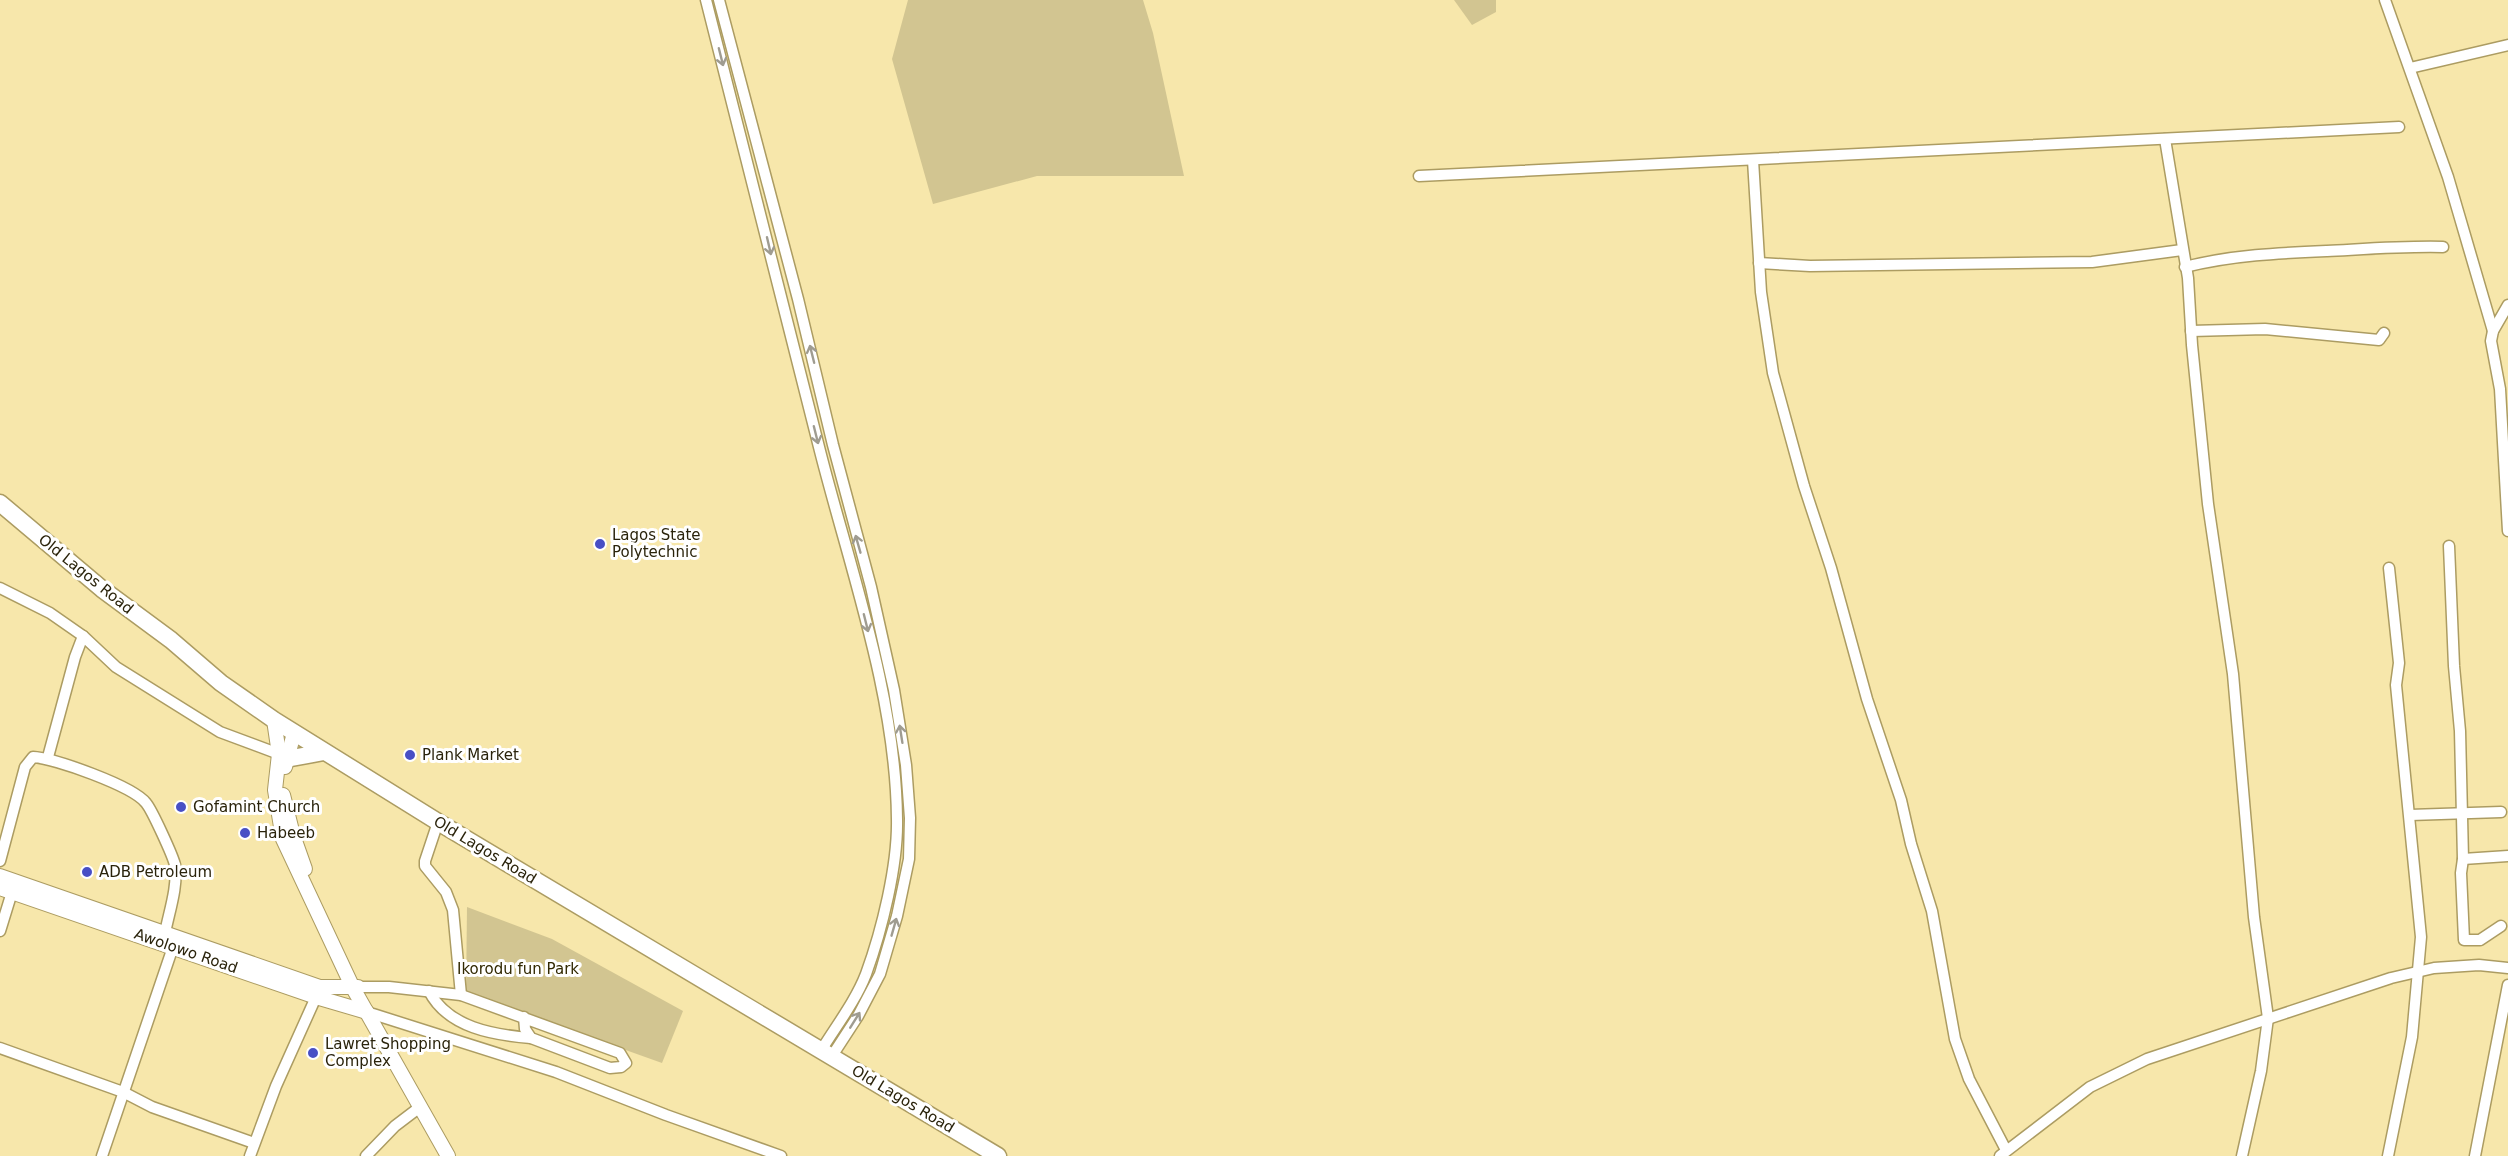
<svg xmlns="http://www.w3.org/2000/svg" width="2508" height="1156" viewBox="0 0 2508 1156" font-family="'DejaVu Sans',sans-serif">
	<rect width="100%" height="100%" fill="#f7e7ab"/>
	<!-- green -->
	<g fill="#d2c591">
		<path d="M908 0H1143L1153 33 1184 176H1037L933 204 892 59Z"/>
		<path d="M1454 0H1496V12L1472 25Z"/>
		<path d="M467 907 552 939 683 1011 662 1063 466 993Z"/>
	</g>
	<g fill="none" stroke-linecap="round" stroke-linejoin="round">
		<defs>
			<g id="minor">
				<path d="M706 0C745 150 781 301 820 451 850 569 896 696 897 819 898 865 882 930 866 974 856 1000 837 1025 822 1049"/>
				<path d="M719 0 798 299 833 445 871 587 894 690 906 765 910 818 909 859 897 916 880 974 858 1016 832 1056"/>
				<path d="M2385 0 2448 177 2493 331"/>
				<path d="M2410 68 2508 45"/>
				<path d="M2165 139 2188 278 2192 345 2208 504 2233 674 2254 917 2268 1018 2261 1071 2242 1156"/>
				<path d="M1753 160 1761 292 1773 373 1804 486 1831 568 1867 699 1901 800 1911 844 1932 911 1955 1039 1969 1079 2006 1150"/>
				<path d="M1419 176 2399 127"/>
				<path d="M1759 263 1810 266 2092 262 2182 250"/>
				<path d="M2185 267C2232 255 2280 253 2327 251 2366 249 2404 246 2443 247"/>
				<path d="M2508 305 2493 331 2491 341 2500 389 2508 531"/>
				<path d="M2191 331 2265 329 2379 340 2384 333"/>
				<path d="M2449 546 2454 666 2460 731 2463 859 2461 873 2464 940H2480L2501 926"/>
				<path d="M0 588 50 613 83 636 116 667 220 732 279 754"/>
				<path d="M48 757 75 657 83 636"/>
				<path d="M2410 815 2501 812"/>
				<path d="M438 822 425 861V866L446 892 453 910 461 995"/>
				<path d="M2463 859 2508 856"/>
				<path d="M0 861 25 767 33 757C54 758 133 786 146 803 152 810 173 856 175 865 178 887 169 912 165 933"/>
				<path d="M0 931 12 892"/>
				<path d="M360 987H389L461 995 620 1053 626 1063 621 1067 610 1068 531 1038 525 1029 524 1017"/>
				<path d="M429 991C448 1028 494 1035 531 1038"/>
				<path d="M373 1014 556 1072 666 1115 781 1156"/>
				<path d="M0 1048 123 1092 152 1107 254 1143"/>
				<path d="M102 1156 173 947"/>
				<path d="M250 1156 276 1086 316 997"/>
				<path d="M366 1156 395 1126 420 1107"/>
				<path d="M2000 1156 2090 1087 2147 1059 2391 978 2434 968 2479 965 2508 968"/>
				<path d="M2388 1156 2412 1037 2421 937 2396 685 2399 663 2389 568"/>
				<path d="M2475 1156 2508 985"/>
			</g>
			<g id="secondary">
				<path d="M274 720 279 754 275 790 283 839 353 988 448 1156"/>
				<path d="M285 767 294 733"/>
				<path d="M283 795 293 835 305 869"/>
				<path d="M0 876 320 987H358"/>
				<path d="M0 888 316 997 367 1012"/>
			</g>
			<g id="primary">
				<path d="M0 503 102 589 171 640 221 683 274 720 438 822 998 1156"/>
				<path d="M286 759 324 752"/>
			</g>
		</defs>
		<!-- minor casing -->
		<use href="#minor" stroke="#ac9c62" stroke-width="13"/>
		<!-- secondary casing -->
		<use href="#secondary" stroke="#ac9c62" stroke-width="16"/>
		<!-- primary casing -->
		<use href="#primary" stroke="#ac9c62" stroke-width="19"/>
		<!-- minor -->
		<use href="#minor" stroke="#fff" stroke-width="10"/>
		<!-- secondary -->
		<use href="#secondary" stroke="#fff" stroke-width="14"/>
		<!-- primary -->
		<use href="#primary" stroke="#fff" stroke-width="16"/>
	</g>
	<!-- one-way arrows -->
	<defs><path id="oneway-shaft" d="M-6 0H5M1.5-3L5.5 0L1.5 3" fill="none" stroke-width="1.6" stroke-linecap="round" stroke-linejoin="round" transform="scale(1.5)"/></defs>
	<g stroke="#9f9c91">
		<use href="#oneway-shaft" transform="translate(721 57) rotate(76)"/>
		<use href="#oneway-shaft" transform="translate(769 246) rotate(77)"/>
		<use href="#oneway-shaft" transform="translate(812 354) rotate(-104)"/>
		<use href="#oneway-shaft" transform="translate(816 435) rotate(76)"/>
		<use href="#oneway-shaft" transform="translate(858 544) rotate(-106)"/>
		<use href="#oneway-shaft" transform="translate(866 623) rotate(76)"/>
		<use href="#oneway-shaft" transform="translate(901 734) rotate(-99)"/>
		<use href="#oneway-shaft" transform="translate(894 927) rotate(-74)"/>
		<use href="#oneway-shaft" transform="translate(855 1020) rotate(-58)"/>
	</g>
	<!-- markers -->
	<g fill="#484fc5" stroke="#fff" stroke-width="2">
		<circle cx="600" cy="544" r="6"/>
		<circle cx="410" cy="755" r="6"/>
		<circle cx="181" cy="807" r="6"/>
		<circle cx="245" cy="833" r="6"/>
		<circle cx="87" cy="872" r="6"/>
		<circle cx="313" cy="1053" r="6"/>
	</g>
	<g text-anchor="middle" stroke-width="6" stroke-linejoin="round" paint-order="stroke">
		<!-- poi labels -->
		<g font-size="15" fill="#2a230b" stroke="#fff" text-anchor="start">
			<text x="612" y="540">Lagos State<tspan x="612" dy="17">Polytechnic</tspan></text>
			<text x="422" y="760">Plank Market</text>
			<text x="193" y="812">Gofamint Church</text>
			<text x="257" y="838">Habeeb</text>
			<text x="99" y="877">ADB Petroleum</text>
			<text x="325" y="1049">Lawret Shopping<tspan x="325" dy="17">Complex</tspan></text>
		</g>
		<!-- street labels -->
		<g font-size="15" fill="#2a230b" stroke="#fff">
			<text transform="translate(86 574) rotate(39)" y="5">Old Lagos Road</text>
			<text transform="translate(485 850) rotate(31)" y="5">Old Lagos Road</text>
			<text transform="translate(186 951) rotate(19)" y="5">Awolowo Road</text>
			<text transform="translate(903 1099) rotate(31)" y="5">Old Lagos Road</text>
		</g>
		<!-- park labels -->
		<g font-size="15" fill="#322903" stroke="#fff">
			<text x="518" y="974">Ikorodu fun Park</text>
		</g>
	</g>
</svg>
